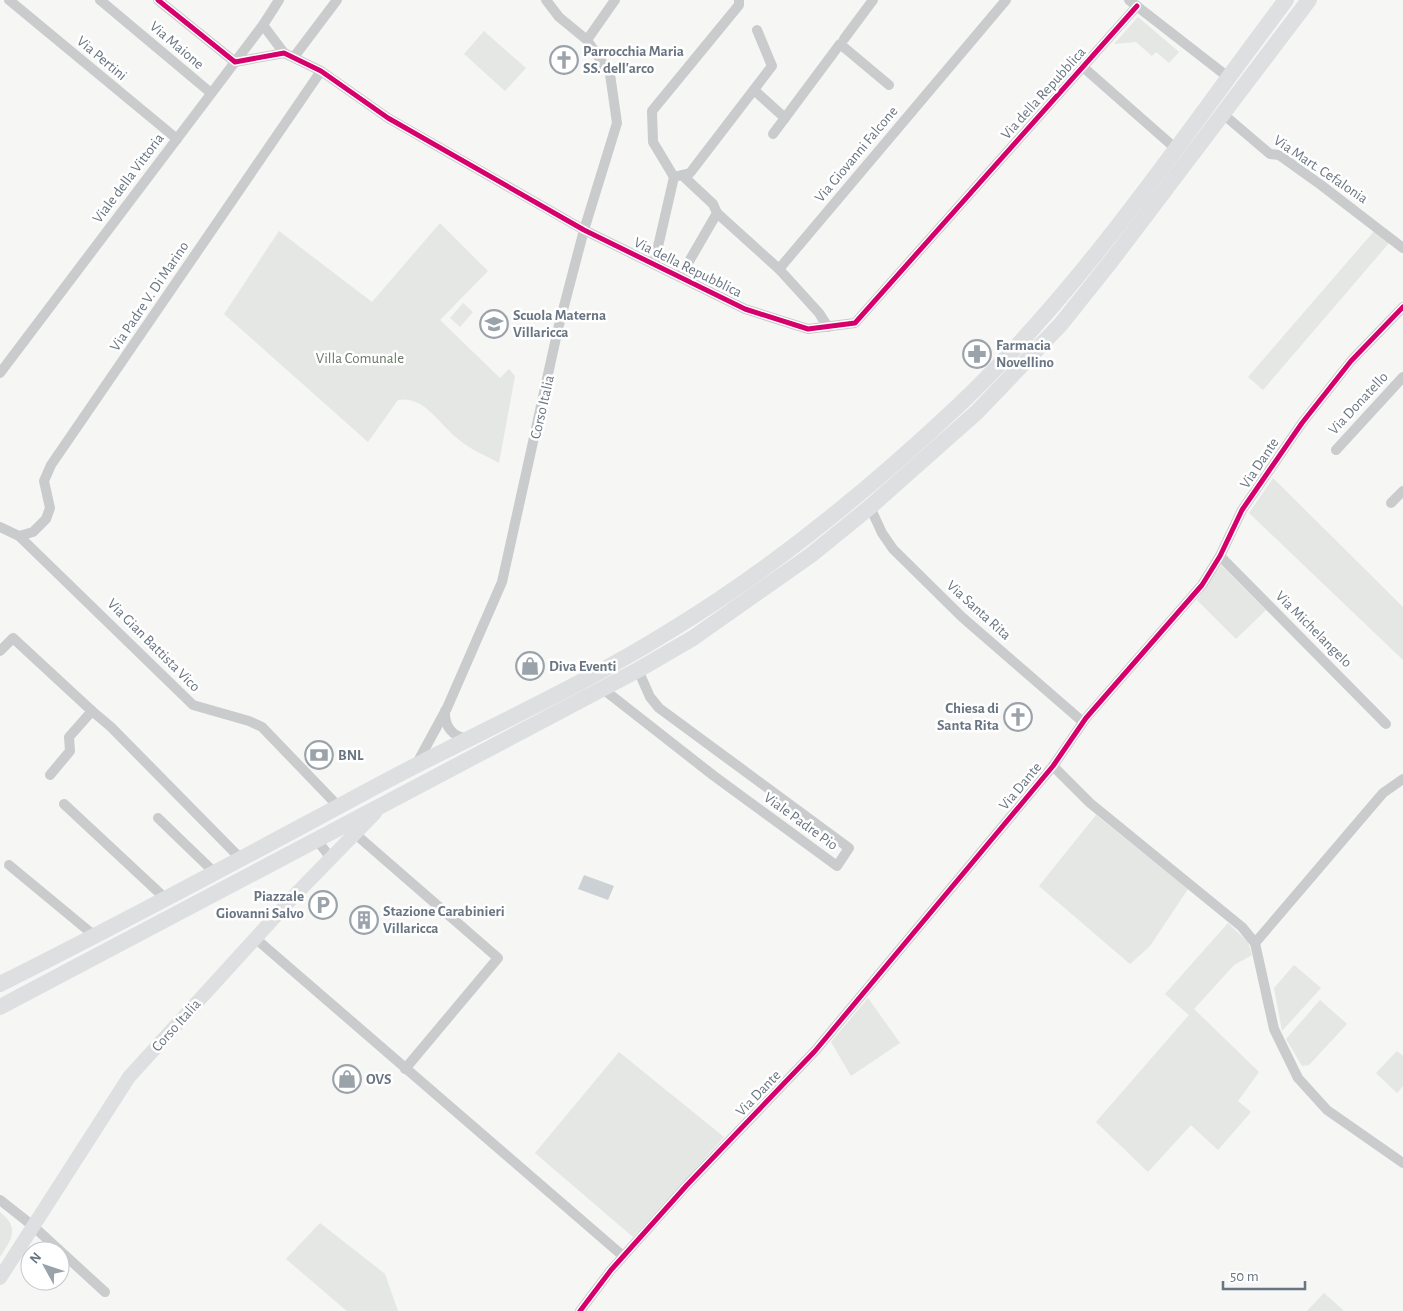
<svg xmlns="http://www.w3.org/2000/svg" width="1403" height="1311" viewBox="0 0 1403 1311" font-family="'Alegreya Sans',sans-serif">
	<rect width="100%" height="100%" fill="#f6f6f5"/>
	<!-- green -->
	<g fill="#e4e7e3">
		<path d="M1138 17 1179 52 1169 63 1156 52 1152 56 1136 42 1114 44Z"/>
		<path d="M484 31 526 68 505 91 464 54Z"/>
		<path d="M440 223 488 271 440 320 500 378 509 369 515 376 499 463C485 455 469 449 458 439 440 425 424 395 398 400L368 442 224 314 279 231 372 302Z"/>
		<path d="M1375 230 1389 243 1263 390 1248 377Z"/>
		<path d="M463 303 473 312 460 327 450 318Z"/>
		<path d="M1273 478 1403 607V660L1249 513Z"/>
		<path d="M1221 565 1266 610 1236 639 1197 600Z"/>
		<path d="M1096 815 1188 889 1150 946 1130 964 1039 886Z"/>
		<path d="M1228 923 1248 942 1252 955 1234 965 1194 1009 1259 1072 1238 1101 1251 1112 1218 1150 1191 1125 1148 1172 1096 1122 1189 1015 1165 994Z"/>
		<path d="M1294 965 1321 988 1282 1031 1274 988Z"/>
		<path d="M868 998 900 1043 851 1076 831 1042Z"/>
		<path d="M1320 1000 1347 1024 1309 1065 1302 1066 1286 1039Z"/>
		<path d="M1397 1051 1403 1056V1086L1397 1093 1376 1073Z"/>
		<path d="M619 1052 724 1137 633 1237 535 1153Z"/>
		<path d="M0 1212C20 1228 12 1239 0 1257Z"/>
		<path d="M320 1223 385 1274 398 1311H347L286 1259Z"/>
		<path d="M1324 1293 1344 1311H1307Z"/>
	</g>
	<!-- water -->
	<path fill="#cbd1d4" d="M584 875 614 886 608 900 578 889Z"/>
	<g fill="none" stroke-linecap="round" stroke-linejoin="round">
		<!-- street -->
		<g stroke="#cacbcc" stroke-width="10">
			<path d="M9 0 177 139"/>
			<path d="M100 0 211 93"/>
			<path d="M158 0 235 62 284 53 321 71 388 118 584 230 745 309 808 329 855 323 1137 6"/>
			<path d="M1129 0 1228 77"/>
			<path d="M263 25 284 53"/>
			<path d="M844 39 873 0"/>
			<path d="M587 40 615 0"/>
			<path d="M294 57 337 0"/>
			<path d="M1083 67 1175 148"/>
			<path d="M754 90 785 118"/>
			<path d="M1223 114 1270 154 1279 155 1321 185 1403 248"/>
			<path d="M773 134 840 44 889 85"/>
			<path d="M674 177 653 142 652 111 739 5V0"/>
			<path d="M717 213 779 269"/>
			<path d="M654 264 674 177 690 173 772 66 757 30"/>
			<path d="M680 277 717 213 713 204 682 175"/>
			<path d="M828 327 819 313 779 269 1006 0"/>
			<path d="M0 373 263 25 279 0"/>
			<path d="M1336 450 1403 377"/>
			<path d="M1391 503 1403 491"/>
			<path d="M870 507 882 533 893 549 962 617 1083 722"/>
			<path d="M0 527 19 536 193 705 249 721 262 727 339 807"/>
			<path d="M19 536 33 532 46 519 50 508 44 481 51 465 321 71"/>
			<path d="M1220 556 1386 724"/>
			<path d="M0 651 13 638 92 711"/>
			<path d="M603 689 714 776 837 866 849 848 659 708 650 697 638 670"/>
			<path d="M445 711C444 726 453 738 468 738"/>
			<path d="M416 765 447 708 502 582 558 329 584 230 617 123 610 74 587 40 559 17 546 0"/>
			<path d="M1053 766 1090 803 1242 927 1255 943 1274 1029 1298 1078 1327 1110 1403 1163"/>
			<path d="M50 775 70 751 69 737 92 711 111 727 241 859"/>
			<path d="M64 804 167 900"/>
			<path d="M158 818 215 873"/>
			<path d="M353 832 498 958 405 1069"/>
			<path d="M316 839 330 857"/>
			<path d="M9 865 96 937"/>
			<path d="M255 938 623 1256"/>
			<path d="M1255 943 1383 793 1403 779"/>
			<path d="M0 1200 33 1226 105 1292"/>
			<path d="M580 1311 611 1270 687 1185 815 1051 1053 766 1086 718 1202 585 1220 556 1242 510 1302 423 1351 361 1403 307"/>
		</g>
		<!-- secondary -->
		<path stroke="#dedfe0" stroke-width="14" d="M0 1278 129 1077 293 897 375 813"/>
		<!-- primary -->
		<g stroke="#dedfe0" stroke-width="16">
			<path d="M0 984C131 919 259 849 388 780 483 730 582 686 673 629 776 566 871 488 959 405 1085 285 1182 138 1286 0"/>
			<path d="M0 1007 638 670 693 638 811 555 870 507 977 412 1061 324 1112 260 1309 0"/>
		</g>
		<defs>
			<g id="cycleway">
				<path d="M158 0 235 62 284 53 321 71 388 118 584 230 745 309 808 329 855 323 1137 6"/>
				<path d="M580 1311 611 1270 687 1185 815 1051 1053 766 1086 718 1202 585 1220 556 1242 510 1302 423 1351 361 1403 307"/>
			</g>
		</defs>
		<!-- cycleway casing -->
		<use href="#cycleway" stroke="#fff" stroke-width="8"/>
		<!-- cycleway -->
		<use href="#cycleway" stroke="#d6006c" stroke-width="5"/>
	</g>
	<!-- icons -->
	<defs>
		<symbol id="church-ring" viewBox="-11 -11 22 22"><circle r="9.5" fill="#fff" stroke="#9aa2aa" stroke-width="1.5"/><path d="M-1.2-6h2.4v3.5h3.3v2.4h-3.3V6h-2.4V-.1h-3.3v-2.4h3.3Z" fill="#9aa2aa"/></symbol>
		<symbol id="school-ring" viewBox="-11 -11 22 22"><circle r="9.5" fill="#fff" stroke="#9aa2aa" stroke-width="1.5"/><path d="M0-5L7-2L0 1L-7-2ZM-4 1L0 2.5L4 1V4Q0 6-4 4Z" fill="#9aa2aa"/></symbol>
		<symbol id="pharmacy-ring" viewBox="-11 -11 22 22"><circle r="9.5" fill="#fff" stroke="#9aa2aa" stroke-width="1.5"/><path d="M-2-6h4v4h4v4h-4v4h-4v-4h-4v-4h4Z" fill="#9aa2aa"/></symbol>
		<symbol id="shop-ring" viewBox="-11 -11 22 22"><circle r="9.5" fill="#fff" stroke="#9aa2aa" stroke-width="1.5"/><path d="M-5-2.5h2.3a2.7 3.5 0 0 1 5.4 0H5L5.5 6h-11ZM-1.5-2.5h3a1.5 2.3 0 0 0-3 0Z" fill="#9aa2aa"/></symbol>
		<symbol id="bank-ring" viewBox="-11 -11 22 22"><circle r="9.5" fill="#fff" stroke="#9aa2aa" stroke-width="1.5"/><path d="M-6-4H6V4H-6ZM0-2.3a2.3 2.3 0 1 0 0 4.6a2.3 2.3 0 1 0 0-4.6Z" fill="#9aa2aa"/></symbol>
		<symbol id="parking-ring" viewBox="-11 -11 22 22"><circle r="9.5" fill="#fff" stroke="#9aa2aa" stroke-width="1.5"/><path d="M-3.5-5.5H1a3.5 3.5 0 0 1 0 7H-1V5.5H-3.5ZM-1-3.4V-.6H.8a1.4 1.4 0 0 0 0-2.8Z" fill="#9aa2aa"/></symbol>
		<symbol id="building-ring" viewBox="-11 -11 22 22"><circle r="9.5" fill="#fff" stroke="#9aa2aa" stroke-width="1.5"/><path d="M-4-6H4V6H1V3H-1V6H-4ZM-2.5-4.3h1.7v1.8h-1.7ZM.8-4.3h1.7v1.8H.8ZM-2.5-1h1.7V.8h-1.7ZM.8-1h1.7V.8H.8Z" fill="#9aa2aa"/></symbol>
	</defs>
	<g fill-rule="evenodd">
		<use href="#church-ring" x="548" y="44" width="32" height="32"/>
		<use href="#school-ring" x="478" y="308" width="32" height="32"/>
		<use href="#pharmacy-ring" x="961" y="338" width="32" height="32"/>
		<use href="#shop-ring" x="514" y="650" width="32" height="32"/>
		<use href="#church-ring" x="1002" y="701" width="32" height="32"/>
		<use href="#bank-ring" x="303" y="739" width="32" height="32"/>
		<use href="#parking-ring" x="307" y="889" width="32" height="32"/>
		<use href="#building-ring" x="348" y="904" width="32" height="32"/>
		<use href="#shop-ring" x="331" y="1063" width="32" height="32"/>
	</g>
	<g text-anchor="middle" stroke-width="5" stroke-linejoin="round" paint-order="stroke">
		<!-- street labels -->
		<g font-size="15" fill="#697582" stroke="#fff">
			<text transform="translate(177 45) rotate(40)" y="5">Via Maione</text>
			<text transform="translate(102 58) rotate(40)" y="5">Via Pertini</text>
			<text transform="translate(1043 93) rotate(-48)" y="5">Via della Repubblica</text>
			<text transform="translate(856 154) rotate(-50)" y="5">Via Giovanni Falcone</text>
			<text transform="translate(1321 169) rotate(34)" y="5">Via Mart. Cefalonia</text>
			<text transform="translate(128 178) rotate(-53)" y="5">Viale della Vittoria</text>
			<text transform="translate(688 267) rotate(26)" y="5">Via della Repubblica</text>
			<text transform="translate(149 296) rotate(-56)" y="5">Via Padre V. Di Marino</text>
			<text transform="translate(1358 403) rotate(-47)" y="5">Via Donatello</text>
			<text transform="translate(542 407) rotate(-77)" y="5">Corso Italia</text>
			<text transform="translate(1259 463) rotate(-56)" y="5">Via Dante</text>
			<text transform="translate(979 610) rotate(42)" y="5">Via Santa Rita</text>
			<text transform="translate(1314 629) rotate(45)" y="5">Via Michelangelo</text>
			<text transform="translate(154 645) rotate(45)" y="5">Via Gian Battista Vico</text>
			<text transform="translate(1020 786) rotate(-50)" y="5">Via Dante</text>
			<text transform="translate(801 821) rotate(36)" y="5">Viale Padre Pio</text>
			<text transform="translate(176 1025) rotate(-48)" y="5">Corso Italia</text>
			<text transform="translate(758 1093) rotate(-46)" y="5">Via Dante</text>
		</g>
		<!-- poi labels -->
		<g font-size="15" font-weight="bold" fill="#697582" stroke="#fff" text-anchor="start">
			<text x="583" y="56">Parrocchia Maria<tspan x="583" dy="17">SS. dell'arco</tspan></text>
			<text x="513" y="320">Scuola Materna<tspan x="513" dy="17">Villaricca</tspan></text>
			<text x="996" y="350">Farmacia<tspan x="996" dy="17">Novellino</tspan></text>
			<text x="549" y="671">Diva Eventi</text>
			<text x="999" y="713" text-anchor="end">Chiesa di<tspan x="999" dy="17">Santa Rita</tspan></text>
			<text x="338" y="760">BNL</text>
			<text x="304" y="901" text-anchor="end">Piazzale<tspan x="304" dy="17">Giovanni Salvo</tspan></text>
			<text x="383" y="916">Stazione Carabinieri<tspan x="383" dy="17">Villaricca</tspan></text>
			<text x="366" y="1084">OVS</text>
		</g>
		<!-- park labels -->
		<g font-size="15" fill="#6a7967" stroke="#fff">
			<text x="360" y="363">Villa Comunale</text>
		</g>
	</g>
	<!-- north arrow -->
	<g transform="translate(45 1266) rotate(310)"><circle r="24" fill="#ffffff" stroke="#c3c8cd"/>
	<path d="M0-4L9 19L0 12L-9 19Z" fill="#9aa2aa"/>
	<text y="-8" font-size="14" font-weight="bold" text-anchor="middle" fill="#697582">N</text>
	</g>
	<!-- scale -->
	<path d="M1223 1281v8h82v-8" fill="none" stroke="#697582" stroke-width="2.5"/>
	<text x="1230" y="1281" font-size="15" fill="#697582" stroke="#ffffff" stroke-width="4" paint-order="stroke">50 m</text>
</svg>
